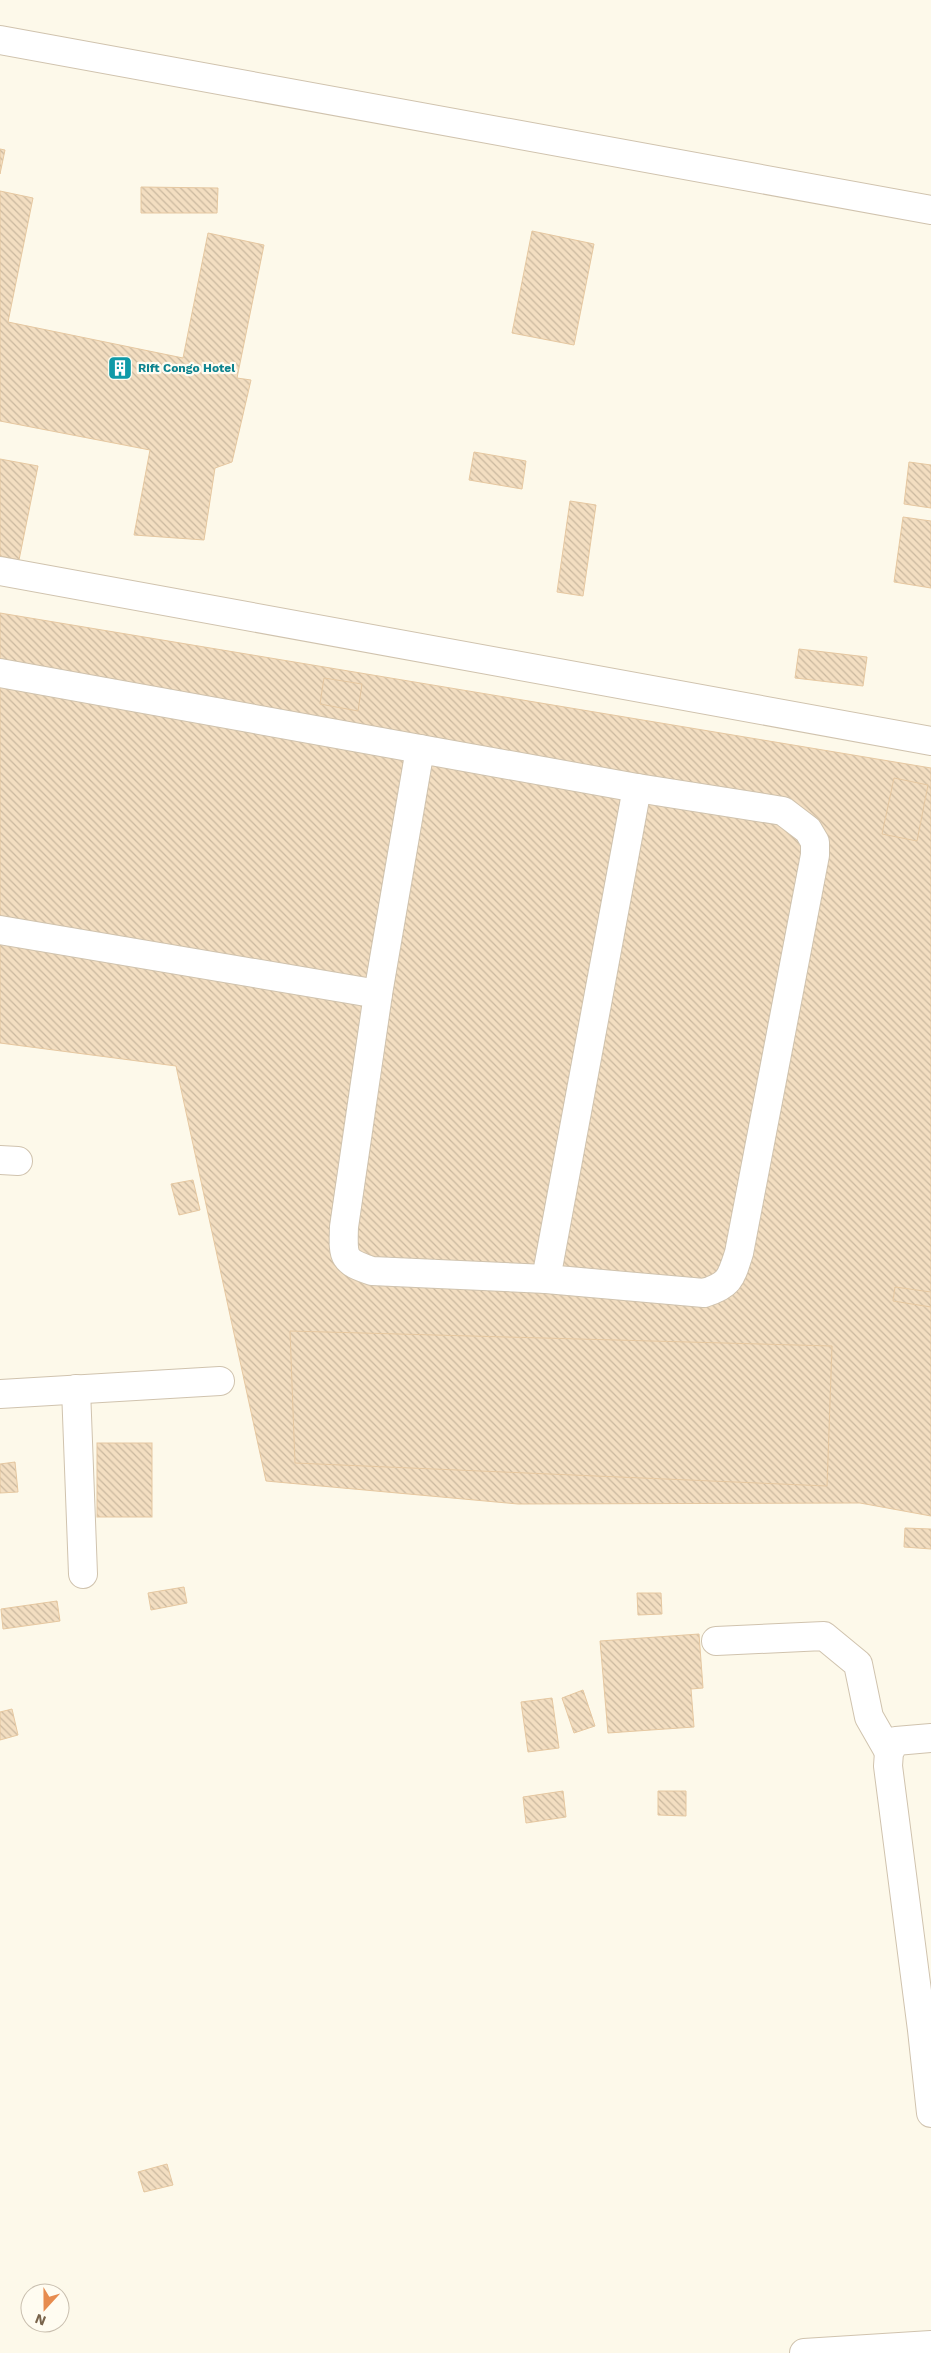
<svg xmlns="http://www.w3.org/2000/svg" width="931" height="2353" viewBox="0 0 931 2353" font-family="'Work Sans',sans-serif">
	<defs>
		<pattern id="building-back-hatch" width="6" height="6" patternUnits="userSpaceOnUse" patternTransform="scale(1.25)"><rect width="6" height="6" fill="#f3dec1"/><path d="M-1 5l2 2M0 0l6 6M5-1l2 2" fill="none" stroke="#cab89f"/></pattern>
	</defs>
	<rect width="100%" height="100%" fill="#fdf9ea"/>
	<!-- building -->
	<g fill="url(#building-back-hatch)" stroke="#e6c8a1">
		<path d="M0 149 5 150 0 174Z"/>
		<path d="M141 187 218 188 217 213H141Z"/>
		<path d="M0 191 33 198 8 322 183 358 208 233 264 245 237 378 251 380 232 462 215 468 204 540 134 535 150 450 0 421Z"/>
		<path d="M532 231 594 244 574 345 512 333Z"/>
		<path d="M474 452 526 461 522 489 469 480Z"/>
		<path d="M0 459 38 466 19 560 0 556Z"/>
		<path d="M909 462 931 465V508L904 504Z"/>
		<path d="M570 501 596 505 583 596 557 592Z"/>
		<path d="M903 517 931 521V588L894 582Z"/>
		<path d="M0 613 931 768V1516L860 1503 518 1504 266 1481 176 1066 0 1043Z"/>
		<path d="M799 649 867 657 863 686 795 678Z"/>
		<path d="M324 678 362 684 358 711 320 704Z"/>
		<path d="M894 778 928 785 917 841 882 834Z"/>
		<path d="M193 1180 200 1210 179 1215 171 1184Z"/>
		<path d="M895 1287 931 1292V1307L893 1301Z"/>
		<path d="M290 1331 832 1346 827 1486 295 1463Z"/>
		<rect x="97" y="1443" width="55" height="74"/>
		<path d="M15 1462 18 1492 0 1493V1464Z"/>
		<path d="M905 1528 931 1529V1549L904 1547Z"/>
		<path d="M184 1587 187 1603 151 1610 148 1593Z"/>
		<path d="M637 1593H661L662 1614 638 1615Z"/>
		<path d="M57 1601 60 1621 3 1629 1 1609Z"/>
		<path d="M699 1634 703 1688 691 1689 694 1727 608 1733 600 1641Z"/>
		<path d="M583 1690 595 1726 574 1733 562 1698Z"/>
		<path d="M552 1698 559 1748 528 1752 521 1702Z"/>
		<path d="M12 1709 18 1735 0 1740V1712Z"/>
		<path d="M563 1791 566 1817 526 1823 523 1797Z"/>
		<path d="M658 1791H686V1816L658 1815Z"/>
		<path d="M167 2164 173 2185 144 2192 138 2172Z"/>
	</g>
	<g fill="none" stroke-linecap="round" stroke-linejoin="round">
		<defs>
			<g id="minor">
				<path d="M0 40 931 210"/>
				<path d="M0 571 931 741"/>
				<path d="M0 673 420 749"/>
				<path d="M420 749 637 788 783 811 808 830 815 842V855L739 1253C731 1278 730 1285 704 1293L546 1279 372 1271C342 1261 343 1257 344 1227L378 994Z"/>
				<path d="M0 930 378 994"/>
				<path d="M0 1160 18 1161"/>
				<path d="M546 1279 637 788"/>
				<path d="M76 1389 83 1574"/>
				<path d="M0 1394 220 1381"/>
				<path d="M716 1641 824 1636 858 1664 869 1717 889 1752"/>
				<path d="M931 1738 896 1741 889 1752 888 1766 922 2030 931 2113"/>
				<path d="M804 2353 931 2345"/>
			</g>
		</defs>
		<!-- minor casing -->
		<use href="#minor" stroke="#d0c3ae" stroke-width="30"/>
		<!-- minor -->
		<use href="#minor" stroke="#fff" stroke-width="28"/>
	</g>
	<!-- icons -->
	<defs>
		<symbol id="building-square" viewBox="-11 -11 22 22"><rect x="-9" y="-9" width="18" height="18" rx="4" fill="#0f9aa8" stroke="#fffcf1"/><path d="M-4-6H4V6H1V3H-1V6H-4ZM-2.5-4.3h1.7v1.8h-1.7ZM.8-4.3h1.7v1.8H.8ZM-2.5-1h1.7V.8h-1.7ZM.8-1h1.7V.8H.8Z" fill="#fff"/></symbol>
	</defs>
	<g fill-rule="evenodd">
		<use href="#building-square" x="106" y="354" width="28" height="28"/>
	</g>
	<g text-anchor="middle" stroke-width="4.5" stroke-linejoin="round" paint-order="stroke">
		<!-- culture labels -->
		<g font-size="12" font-weight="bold" fill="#0d838f" stroke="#fffcf1" text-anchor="start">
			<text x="138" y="372">Rift Congo Hotel</text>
		</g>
	</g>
	<!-- north arrow -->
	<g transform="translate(45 2308) rotate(201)"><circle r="24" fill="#fffcf1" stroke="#c9bfaf"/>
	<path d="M0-4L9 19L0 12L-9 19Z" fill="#e78c4f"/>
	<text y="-8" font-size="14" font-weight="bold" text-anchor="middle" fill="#79644c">N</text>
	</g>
</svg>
